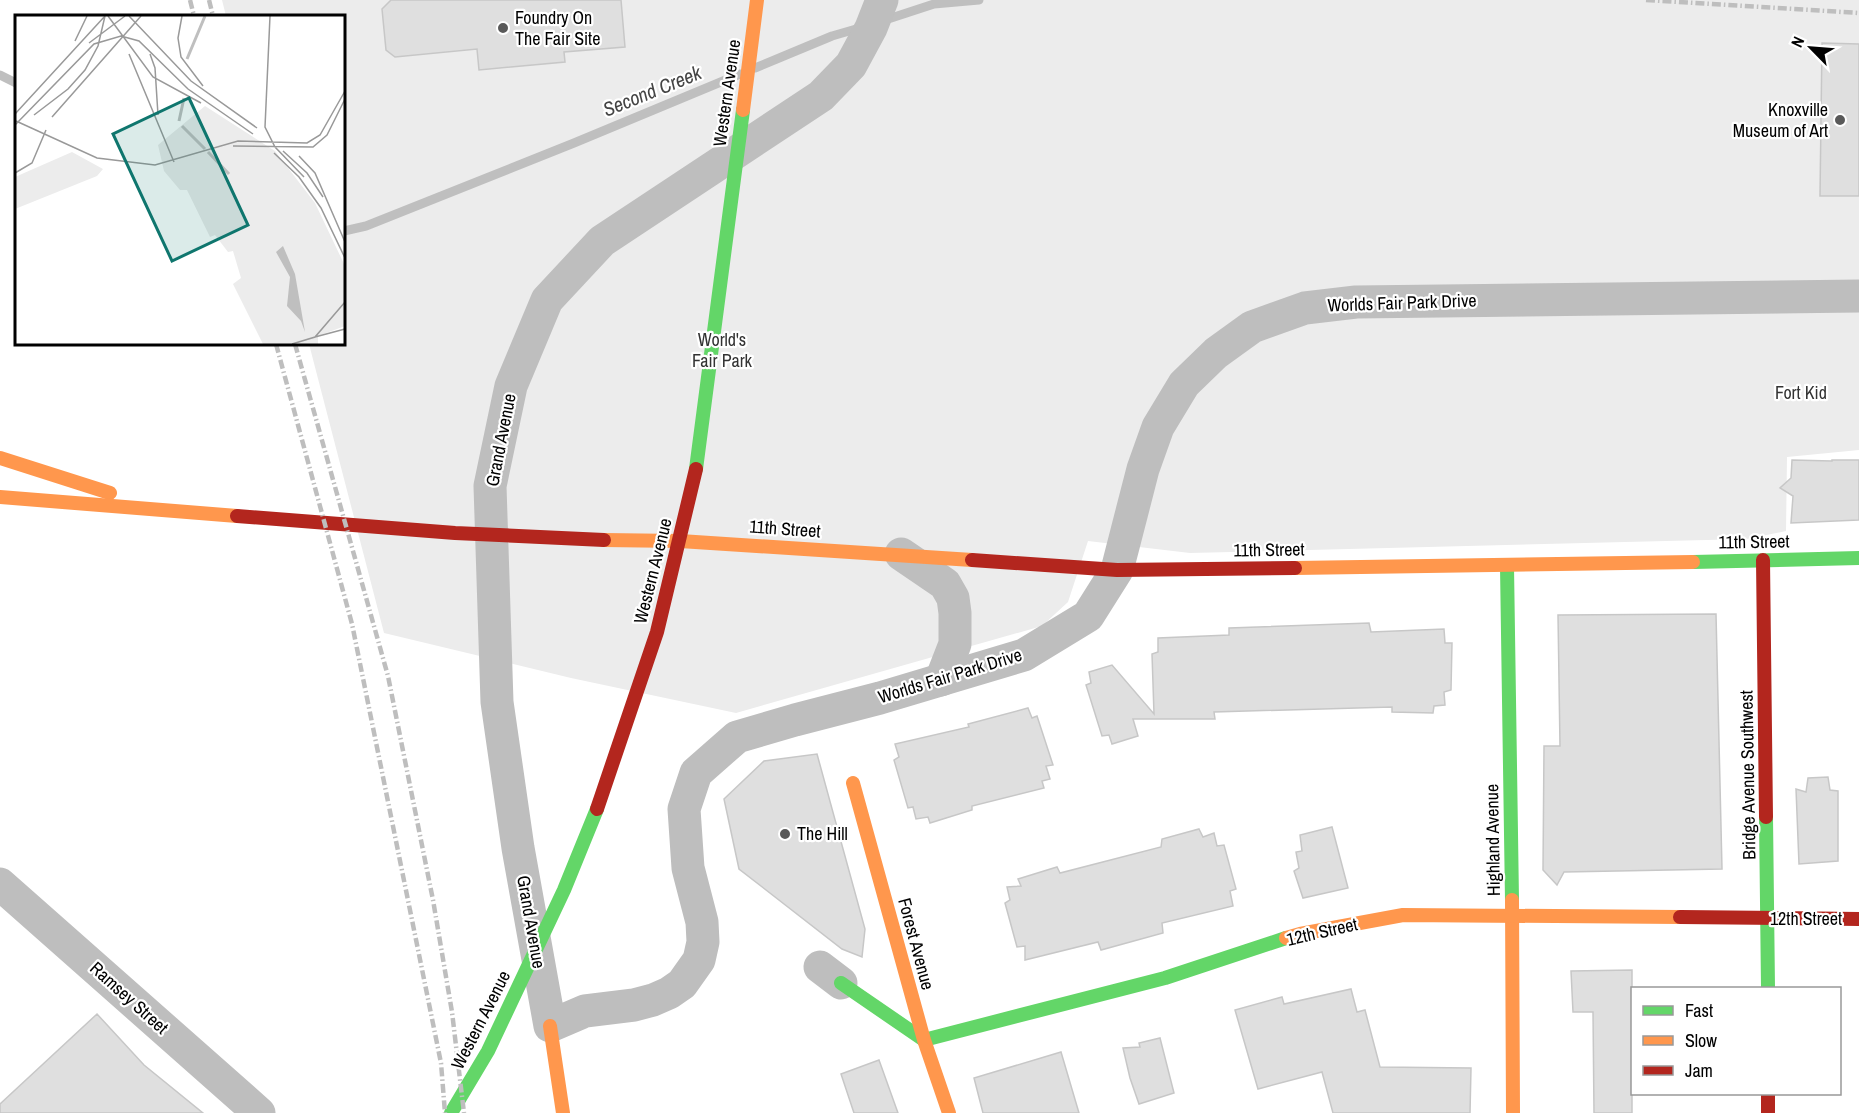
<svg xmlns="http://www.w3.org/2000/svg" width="1859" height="1113" viewBox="0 0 1859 1113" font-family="'Archivo Narrow',sans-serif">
	<rect width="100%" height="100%" fill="#fff"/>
	<!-- green -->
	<path fill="#ececec" d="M222 0H1859V450L1787 457 1786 531 1747 539 1190 553 1088 541 1068 602 1042 626 736 713 571 678 384 633 309 344H344V16H226Z"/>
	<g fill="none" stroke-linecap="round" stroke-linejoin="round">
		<!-- stream -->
		<g stroke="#bfbfbf" stroke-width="9">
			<path d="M882 21 934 4 979 0"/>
			<path d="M755 68 832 36 863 27"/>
			<path d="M0 75 16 83"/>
			<path d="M344 231 366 226 574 143 740 74"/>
		</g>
	</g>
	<!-- building -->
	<g fill="#dfdfdf" stroke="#c7c7c7" stroke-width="1.5">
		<path d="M391 0H621L625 47 564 52 565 62 479 70 477 49 395 57 386 50 382 9Z"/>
		<path d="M1822 43 1859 44V196H1820Z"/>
		<path d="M1792 460 1832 461V460H1859V520L1791 523 1793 496 1780 488 1791 478Z"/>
		<path d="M1716 614 1722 869 1564 872 1557 885 1543 870 1544 746H1560L1558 615Z"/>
		<path d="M1369 623 1371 632 1444 629 1445 643H1452L1451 690 1444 692 1445 705 1434 706 1433 713 1392 712V707L1214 712 1215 719H1133L1138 736 1112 744 1109 735 1102 736 1086 685 1091 683 1089 672 1112 665 1154 714 1152 654 1158 652V638L1229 635V628Z"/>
		<path d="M1028 708 1032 718 1037 716 1053 765 1046 766 1050 779 1042 781 1044 788 972 806V810L930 823 928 817 916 819 913 807 908 808 894 760 899 757 895 744 969 727 968 724Z"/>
		<path d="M817 754 865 929 862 957 842 949 739 869 724 799 764 761Z"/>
		<path d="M1828 777 1830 790 1838 791V861L1799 864 1796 789 1806 792 1808 778Z"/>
		<path d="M1332 827 1348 888 1303 898 1294 871 1299 868 1296 852 1302 851 1300 835Z"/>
		<path d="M1199 829 1203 837 1214 833 1217 846 1224 845 1236 889 1230 891 1233 906 1162 923 1163 933 1101 950 1098 942 1025 960V946L1017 947 1005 903 1010 900 1007 887 1021 886 1018 879 1057 867 1060 873 1161 847 1162 839Z"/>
		<path d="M1632 970V1113H1594L1593 1012H1573L1571 971Z"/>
		<path d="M1351 989 1357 1012 1365 1010 1380 1067 1471 1068 1470 1113H1333L1322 1072 1258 1089 1235 1010 1282 997 1284 1004Z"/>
		<path d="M97 1014 144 1065 203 1113H0V1104Z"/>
		<path d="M1160 1038 1174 1093 1139 1104 1130 1078 1123 1048 1140 1047 1139 1043Z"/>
		<path d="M1061 1052 1079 1113H983L974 1078Z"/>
		<path d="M879 1060 898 1113H854L841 1074Z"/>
	</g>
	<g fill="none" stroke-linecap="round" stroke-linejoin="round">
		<!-- street -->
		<g stroke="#bebebe" stroke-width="33">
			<path d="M882 0 871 28 851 65 821 96 602 241 547 300 511 386 490 486 497 702 518 848 550 1026 585 1011 634 1005 653 1000 669 993 682 984 699 960 703 942 702 922 688 868 684 809 696 773 737 737 795 720 880 698 1024 655 1088 616 1117 570 1143 469 1158 427 1184 384 1216 353 1252 327 1305 308 1356 302 1859 296"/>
			<path d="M901 554 945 584 953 598 955 613V644L941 680"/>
			<path d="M0 884 259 1113"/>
			<path d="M820 967 841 983"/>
		</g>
		<!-- fast -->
		<g stroke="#63d668" stroke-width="14">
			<path d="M696 469 743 110"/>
			<path d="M1693 562 1859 558"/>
			<path d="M1507 566 1512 900"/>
			<path d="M1766 817 1768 988"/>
			<path d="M841 983 924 1040 1165 978 1286 938"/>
			<path d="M451 1113 488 1051 564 890 597 809"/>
		</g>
		<!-- slow -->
		<g stroke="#ff974d" stroke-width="14">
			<path d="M743 110 757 0"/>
			<path d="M0 458 110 493"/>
			<path d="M0 497 237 516"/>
			<path d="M604 540 680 541"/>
			<path d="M680 541 972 560"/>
			<path d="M1295 568 1693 562"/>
			<path d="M853 783 924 1040 949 1113"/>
			<path d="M1512 900 1513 1113"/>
			<path d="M1286 938 1300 934 1403 915 1680 917"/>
			<path d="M550 1026 563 1113"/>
		</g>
		<!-- jam -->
		<g stroke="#b3261e" stroke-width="14">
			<path d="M237 516 455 533 604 540"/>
			<path d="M972 560 1117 570 1295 568"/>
			<path d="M1763 560 1766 817"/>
			<path d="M597 809 657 632 696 469"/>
			<path d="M1680 917 1859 919"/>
			<path d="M1768 1094V1113"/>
		</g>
		<!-- rail -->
		<g stroke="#bebebe" stroke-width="4.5" stroke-dasharray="9 3 1.5 3" stroke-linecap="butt">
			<path d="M190 0 194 16"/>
			<path d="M209 0 213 16"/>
			<path d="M1646 0 1859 13"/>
			<path d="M276 344 352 624 441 1063 445 1113"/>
			<path d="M295 344 388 676 433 900 452 1012 464 1113"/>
		</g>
	</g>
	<!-- markers -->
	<g fill="#595959" stroke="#fff" stroke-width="2">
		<circle cx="503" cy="28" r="6"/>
		<circle cx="1840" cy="120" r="6"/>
		<circle cx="785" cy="834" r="6"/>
	</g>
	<g text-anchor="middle" stroke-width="4.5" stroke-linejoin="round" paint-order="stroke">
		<!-- poi labels -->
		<g font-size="18" fill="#000" stroke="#fff" text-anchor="start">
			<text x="515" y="24">Foundry On<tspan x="515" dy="21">The Fair Site</tspan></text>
			<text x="1828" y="116" text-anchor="end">Knoxville<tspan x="1828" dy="21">Museum of Art</tspan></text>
			<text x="797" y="840">The Hill</text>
		</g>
		<!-- street labels -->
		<g font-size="18" fill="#000" stroke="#fff">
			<text transform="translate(727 93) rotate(-82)" y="6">Western Avenue</text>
			<text transform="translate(1402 303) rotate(-2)" y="6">Worlds Fair Park Drive</text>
			<text transform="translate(501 440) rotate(-79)" y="6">Grand Avenue</text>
			<text transform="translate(785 529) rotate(4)" y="6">11th Street</text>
			<text transform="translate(1754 542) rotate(-1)" y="6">11th Street</text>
			<text transform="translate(1269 550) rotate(-1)" y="6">11th Street</text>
			<text transform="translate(653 571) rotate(-76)" y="6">Western Avenue</text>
			<text transform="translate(950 676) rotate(-17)" y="6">Worlds Fair Park Drive</text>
			<text transform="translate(1748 775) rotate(-91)" y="6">Bridge Avenue Southwest</text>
			<text transform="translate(1493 840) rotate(-91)" y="6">Highland Avenue</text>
			<text x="1806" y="925">12th Street</text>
			<text transform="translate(531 922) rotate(80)" y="6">Grand Avenue</text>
			<text transform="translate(1322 932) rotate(-13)" y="6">12th Street</text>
			<text transform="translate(916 944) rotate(75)" y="6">Forest Avenue</text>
			<text transform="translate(129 998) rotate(42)" y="6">Ramsey Street</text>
			<text transform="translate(481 1020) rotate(-63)" y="6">Western Avenue</text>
		</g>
		<!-- park labels -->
		<g font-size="18" fill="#333" stroke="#fff">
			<text x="722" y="346">World's<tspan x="722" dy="21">Fair Park</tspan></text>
			<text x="1801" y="399">Fort Kid</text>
		</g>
		<!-- water labels -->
		<g font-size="20" font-style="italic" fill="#444" stroke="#fff">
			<text transform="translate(652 91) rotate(-22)" y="7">Second Creek</text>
		</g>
	</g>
	<!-- overview -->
	<g transform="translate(15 15)">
		<rect width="330" height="330" fill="#fff"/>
		<path d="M190 91 260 136 300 188 330 251V311L303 321V329H248L218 269 226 263 218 236 213 237 200 220 195 222 172 175H165L149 156 143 130ZM57 137 88 154 82 161 0 194V162Z" fill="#ececec"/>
		<path d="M268 231 280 259 290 317 286 306 272 291 275 262 261 237Z" fill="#bfbfbf"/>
		<path fill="none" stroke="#bfbfbf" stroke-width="3" d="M172 44 190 1M164 106 169 83M167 111 190 134M193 137 214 159"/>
		<path fill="none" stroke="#999" stroke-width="1.5" d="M93 1 138 62 186 88M114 1 176 66 242 113M167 1 163 23 166 42 188 71M255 1 250 112 260 132 289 162M60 26 72 1M74 28 110 1M114 39 159 147M135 39 140 53 143 100M0 99 90 1M19 100 53 74 70 55 83 31 90 1M37 102 126 1M1 106 82 143 140 150 223 126 292 128 305 120 330 76M0 110 79 29 106 21 124 26 173 74 238 119M218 131 298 132 312 120 330 84M268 136 292 158 308 182M259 138 284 162 306 193 330 243M284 141 300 158 330 227M0 158 17 148 31 115M300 322 330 314M277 329 300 322 330 287"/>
		<path fill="#0f766e" fill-opacity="0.15" stroke="#0f766e" stroke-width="3" d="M174 83 233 210 157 246 98 119Z"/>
		<rect width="330" height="330" fill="none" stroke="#000" stroke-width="3"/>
	</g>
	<!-- legend -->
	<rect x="1631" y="987" width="210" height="108" fill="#ffffff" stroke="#999999" stroke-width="1.5"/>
	<rect x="1643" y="1006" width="30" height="9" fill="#63d668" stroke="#999999" stroke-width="1.5"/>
	<text x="1685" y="1017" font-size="18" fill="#000000">Fast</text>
	<rect x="1643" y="1036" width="30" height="9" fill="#ff974d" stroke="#999999" stroke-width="1.5"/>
	<text x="1685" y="1047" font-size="18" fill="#000000">Slow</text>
	<rect x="1643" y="1066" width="30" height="9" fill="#b3261e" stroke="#999999" stroke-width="1.5"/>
	<text x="1685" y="1077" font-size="18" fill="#000000">Jam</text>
	<!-- north arrow -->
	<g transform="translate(1811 48) rotate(295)" stroke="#ffffff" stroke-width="4.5" paint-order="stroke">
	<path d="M0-4.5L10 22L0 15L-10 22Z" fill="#000000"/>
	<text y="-9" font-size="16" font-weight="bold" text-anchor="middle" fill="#000000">N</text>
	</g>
</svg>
